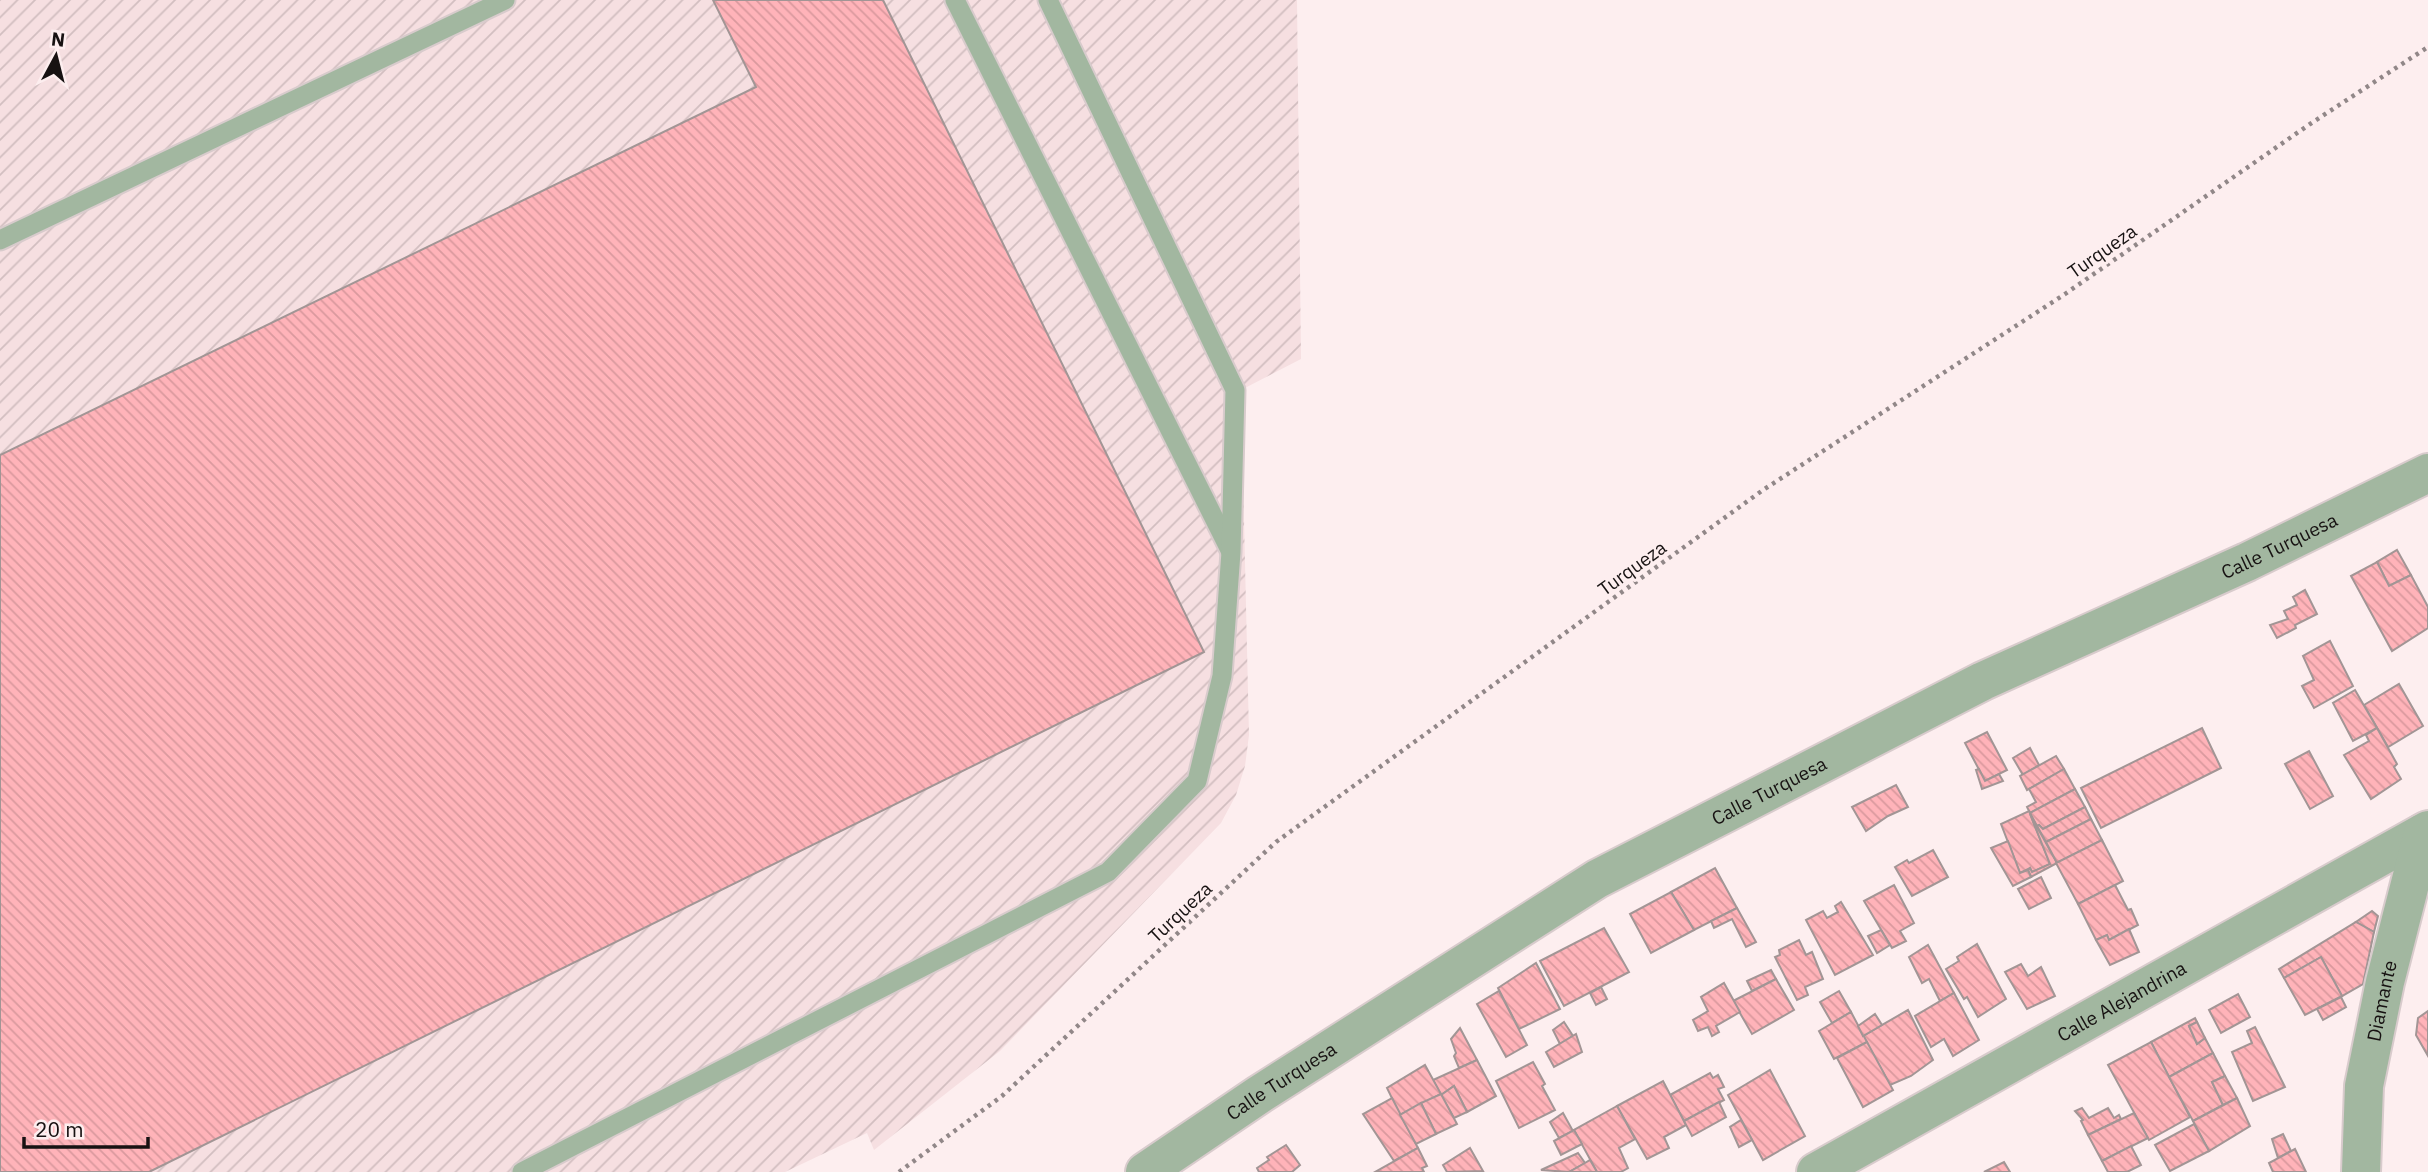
<svg xmlns="http://www.w3.org/2000/svg" width="2428" height="1172" viewBox="0 0 2428 1172" font-family="'IBM Plex Sans',sans-serif">
	<defs>
		<pattern id="industrial-furrows" width="10" height="10" patternUnits="userSpaceOnUse" patternTransform="scale(1.75)"><rect width="10" height="10" fill="#f6dfe1"/><path d="M-1 1l2-2M0 10L10 0M9 11l2-2" fill="none" stroke="#d2bec0"/></pattern>
		<pattern id="building-back-hatch" width="6" height="6" patternUnits="userSpaceOnUse" patternTransform="scale(1.75)"><rect width="6" height="6" fill="#ffb3b9"/><path d="M-1 5l2 2M0 0l6 6M5-1l2 2" fill="none" stroke="#da999e"/></pattern>
	</defs>
	<rect width="100%" height="100%" fill="#fdeeef"/>
	<!-- industrial -->
	<path fill="url(#industrial-furrows)" d="M0 0H1297L1301 359 1241 390 1249 735 1245 766 1236 795 1221 823 1000 1051 874 1150 867 1133 785 1172H0Z"/>
	<!-- building -->
	<g fill="url(#building-back-hatch)" stroke="#a29595" stroke-width="2">
		<path d="M713 0H883L1204 652 149 1172H0V455L756 87Z"/>
		<path d="M2397 550 2411 575 2389 586 2377 562Z"/>
		<path d="M2377 562 2389 586 2411 575 2428 607V628L2392 651 2351 576Z"/>
		<path d="M2305 590 2317 614 2295 625 2296 628 2277 638 2270 625 2288 619 2284 611 2297 605 2293 597Z"/>
		<path d="M2330 641 2353 686 2314 708 2302 686 2314 680 2303 656Z"/>
		<path d="M2399 684 2423 726 2388 747 2364 705Z"/>
		<path d="M2355 690 2377 728 2353 741 2333 703Z"/>
		<path d="M2202 728 2221 768 2101 828 2081 788Z"/>
		<path d="M2377 728 2397 764 2394 767 2401 779 2371 799 2344 755 2369 741 2366 735Z"/>
		<path d="M1987 732 2007 770 1985 781 1965 743Z"/>
		<path d="M2030 748 2039 765 2023 775 2013 758Z"/>
		<path d="M2309 751 2333 796 2310 809 2285 764Z"/>
		<path d="M2056 756 2064 769 2027 790 2020 776Z"/>
		<path d="M1979 769 1985 781 1999 774 2003 781 1982 789 1976 770Z"/>
		<path d="M2064 769 2075 789 2030 813 2027 807 2036 802 2029 789Z"/>
		<path d="M1896 785 1908 807 1888 816 1866 831 1852 807Z"/>
		<path d="M2075 789 2085 807 2043 829 2039 825 2037 826 2030 813Z"/>
		<path d="M2085 807 2091 819 2046 842 2037 826 2039 825 2043 829Z"/>
		<path d="M2029 811 2050 864 2032 872 2030 868 2020 873 2001 824Z"/>
		<path d="M2030 814 2057 863 2031 877 2028 870 2030 868 2032 872 2050 864Z"/>
		<path d="M2091 819 2102 840 2057 863 2046 842Z"/>
		<path d="M2102 840 2123 881 2078 904 2056 863Z"/>
		<path d="M2008 841 2020 873 2028 870 2031 877 2013 886 1991 848Z"/>
		<path d="M1933 850 1948 877 1912 896 1895 867 1907 860 1909 863Z"/>
		<path d="M1715 868 1737 908 1694 930 1671 892Z"/>
		<path d="M2041 877 2051 898 2029 909 2018 889Z"/>
		<path d="M1894 885 1914 923 1900 931 1906 941 1892 948 1864 901Z"/>
		<path d="M2115 885 2128 910 2131 909 2138 925 2109 940 2107 935 2096 940 2078 904Z"/>
		<path d="M1671 892 1694 930 1651 953 1630 914Z"/>
		<path d="M1841 902 1873 955 1835 975 1806 920 1823 911 1827 918 1838 912 1835 906Z"/>
		<path d="M1737 908 1756 942 1746 947 1732 919 1714 928 1711 921Z"/>
		<path d="M2372 911 2378 916 2374 932 2356 922Z"/>
		<path d="M2356 922 2374 932 2363 984 2342 996 2321 957 2284 978 2279 969Z"/>
		<path d="M1604 928 1629 972 1564 1006 1540 961Z"/>
		<path d="M2129 929 2139 952 2110 965 2096 940 2107 935 2109 940Z"/>
		<path d="M1881 930 1890 945 1877 953 1868 936Z"/>
		<path d="M1799 940 1806 955 1812 952 1823 979 1805 987 1808 995 1797 1000 1775 957 1780 955 1779 950Z"/>
		<path d="M1977 944 2006 999 1978 1017 1967 997 1964 999 1946 969 1959 961 1957 957Z"/>
		<path d="M1928 945 1954 993 1940 1001 1929 979 1922 983 1909 957Z"/>
		<path d="M2321 957 2342 996 2305 1015 2284 978Z"/>
		<path d="M1536 963 1560 1009 1519 1029 1498 988Z"/>
		<path d="M2021 964 2028 976 2041 967 2055 996 2027 1009 2005 972Z"/>
		<path d="M1771 970 1776 979 1752 991 1747 981Z"/>
		<path d="M1776 979 1794 1010 1752 1034 1733 1001Z"/>
		<path d="M1724 983 1740 1012 1716 1026 1719 1032 1712 1036 1708 1027 1698 1031 1693 1020 1708 1011 1701 997Z"/>
		<path d="M1601 987 1607 999 1596 1005 1590 993Z"/>
		<path d="M1499 991 1527 1045 1506 1057 1477 1004Z"/>
		<path d="M1839 991 1851 1012 1832 1023 1820 1002Z"/>
		<path d="M1954 993 1979 1040 1953 1056 1944 1039 1931 1047 1915 1016Z"/>
		<path d="M2238 994 2250 1017 2221 1033 2209 1010Z"/>
		<path d="M2341 997 2346 1007 2323 1020 2317 1009Z"/>
		<path d="M1908 1010 1933 1060 1911 1076 1890 1085 1863 1036Z"/>
		<path d="M2428 1011V1056L2416 1035 2418 1018Z"/>
		<path d="M1851 1012 1867 1042 1834 1059 1819 1031Z"/>
		<path d="M1875 1014 1882 1025 1863 1036 1858 1026Z"/>
		<path d="M2195 1018 2197 1022 2189 1026 2197 1044 2205 1038 2213 1053 2169 1077 2151 1042Z"/>
		<path d="M1564 1022 1573 1036 1560 1044 1553 1030Z"/>
		<path d="M2197 1022 2205 1038 2197 1044 2189 1026Z"/>
		<path d="M2255 1027 2285 1087 2253 1101 2232 1052 2252 1043 2247 1031Z"/>
		<path d="M1460 1028 1477 1060 1459 1068 1454 1056 1456 1053 1451 1039Z"/>
		<path d="M1576 1034 1582 1052 1554 1067 1546 1052Z"/>
		<path d="M1867 1042 1893 1090 1863 1107 1837 1058Z"/>
		<path d="M2151 1042 2190 1117 2149 1140 2108 1065Z"/>
		<path d="M2213 1053 2225 1076 2212 1082 2223 1105 2193 1121 2169 1077Z"/>
		<path d="M1477 1060 1496 1096 1467 1112 1454 1086 1441 1095 1433 1080Z"/>
		<path d="M1533 1062 1545 1084 1542 1086 1555 1110 1519 1128 1496 1081Z"/>
		<path d="M1425 1065 1441 1094 1400 1115 1387 1088Z"/>
		<path d="M1770 1070 1805 1136 1763 1160 1728 1095Z"/>
		<path d="M1710 1073 1713 1078 1718 1075 1724 1087 1718 1089 1724 1100 1684 1121 1670 1095Z"/>
		<path d="M2225 1076 2237 1098 2223 1105 2212 1082Z"/>
		<path d="M1663 1081 1686 1125 1664 1137 1669 1148 1647 1159 1617 1106Z"/>
		<path d="M1454 1086 1467 1112 1454 1118 1441 1095Z"/>
		<path d="M1441 1094 1457 1124 1436 1134 1421 1103Z"/>
		<path d="M1392 1098 1418 1148 1394 1161 1363 1114Z"/>
		<path d="M2237 1098 2250 1126 2209 1151 2193 1121Z"/>
		<path d="M1719 1102 1726 1117 1692 1136 1684 1121Z"/>
		<path d="M1421 1103 1436 1134 1416 1144 1400 1115Z"/>
		<path d="M1617 1106 1635 1139 1619 1148 1628 1168 1621 1172H1597L1574 1130Z"/>
		<path d="M2082 1108 2089 1118 2108 1108 2114 1118 2119 1115 2121 1119 2088 1135 2081 1121 2083 1120 2075 1111Z"/>
		<path d="M1563 1113 1573 1131 1559 1138 1550 1122Z"/>
		<path d="M2134 1113 2148 1138 2102 1161 2088 1135Z"/>
		<path d="M1741 1120 1752 1140 1739 1147 1730 1127Z"/>
		<path d="M2194 1124 2209 1151 2170 1171 2155 1145Z"/>
		<path d="M1574 1130 1582 1144 1561 1155 1554 1141Z"/>
		<path d="M2283 1134 2291 1151 2278 1158 2272 1139Z"/>
		<path d="M1286 1145 1300 1165 1292 1172H1259L1257 1168 1269 1160 1267 1157Z"/>
		<path d="M2131 1146 2141 1165 2127 1172H2108L2102 1161Z"/>
		<path d="M1418 1148 1427 1166 1422 1168 1424 1172H1375Z"/>
		<path d="M1470 1148 1483 1171 1447 1172 1443 1165Z"/>
		<path d="M2295 1149 2306 1172H2273L2269 1163Z"/>
		<path d="M1578 1153 1585 1163 1569 1172 1541 1170Z"/>
		<path d="M1590 1160 1597 1172H1569L1585 1163Z"/>
		<path d="M2004 1162 2010 1172H1984Z"/>
	</g>
	<g fill="none" stroke-linecap="round" stroke-linejoin="round">
		<defs>
			<g id="service">
				<path d="M955 0 1230 550"/>
				<path d="M0 240 505 0"/>
				<path d="M522 1172 1108 872 1197 781 1222 676 1231 552 1235 390 1048 0"/>
			</g>
			<g id="minor">
				<path id="s1" d="M1145 1172 1260 1094 1597 879 1983 681 2247 562 2428 473"/>
				<path id="s2" d="M1816 1172 2428 830"/>
				<path id="s3" d="M2361 1172 2364 1086 2385 982 2423 833"/>
			</g>
		</defs>
		<!-- service casing -->
		<use href="#service" stroke="#d8cbcc" stroke-width="23"/>
		<!-- minor casing -->
		<use href="#minor" stroke="#d8cbcc" stroke-width="42"/>
		<!-- path -->
		<path stroke="#918788" stroke-width="4.5" stroke-dasharray="3.5 5" stroke-linecap="butt" d="M899 1172 1002 1096 1276 842 1763 490 2065 294 2310 124 2428 47"/>
		<!-- service -->
		<use href="#service" stroke="#a2b7a0" stroke-width="19"/>
		<!-- minor -->
		<use href="#minor" stroke="#a2b7a0" stroke-width="38"/>
	</g>
	<g text-anchor="middle" stroke-width="6" stroke-linejoin="round" paint-order="stroke">
		<!-- street labels -->
		<g font-size="19" fill="#171212" stroke="#fdeeef">
			<text transform="translate(2102 251) rotate(-35)" y="7">Turqueza</text>
			<text dy="7" stroke="none"><textPath href="#s1" startOffset="1298">Calle Turquesa</textPath></text>
			<text transform="translate(1632 568) rotate(-36)" y="7">Turqueza</text>
			<text dy="7" stroke="none"><textPath href="#s1" startOffset="732">Calle Turquesa</textPath></text>
			<text transform="translate(1180 912) rotate(-43)" y="7">Turqueza</text>
			<text dy="7" stroke="none"><textPath href="#s2" startOffset="350">Calle Alejandrina</textPath></text>
			<text dy="7" stroke="none"><textPath href="#s3" startOffset="173">Diamante</textPath></text>
			<text dy="7" stroke="none"><textPath href="#s1" startOffset="164">Calle Turquesa</textPath></text>
		</g>
	</g>
	<!-- north arrow -->
	<g transform="translate(56 56) rotate(7)" stroke="#fdeeef" stroke-width="5" paint-order="stroke">
	<path d="M0-5L12 26L0 18L-12 26Z" fill="#171212"/>
	<text y="-10" font-size="19" font-weight="bold" text-anchor="middle" fill="#171212">N</text>
	</g>
	<!-- scale -->
	<path d="M24 1137v10h124v-10" fill="none" stroke="#171212" stroke-width="3.5"/>
	<text x="35" y="1137" font-size="21" fill="#171212" stroke="#fdeeef" stroke-width="5" paint-order="stroke">20 m</text>
</svg>
